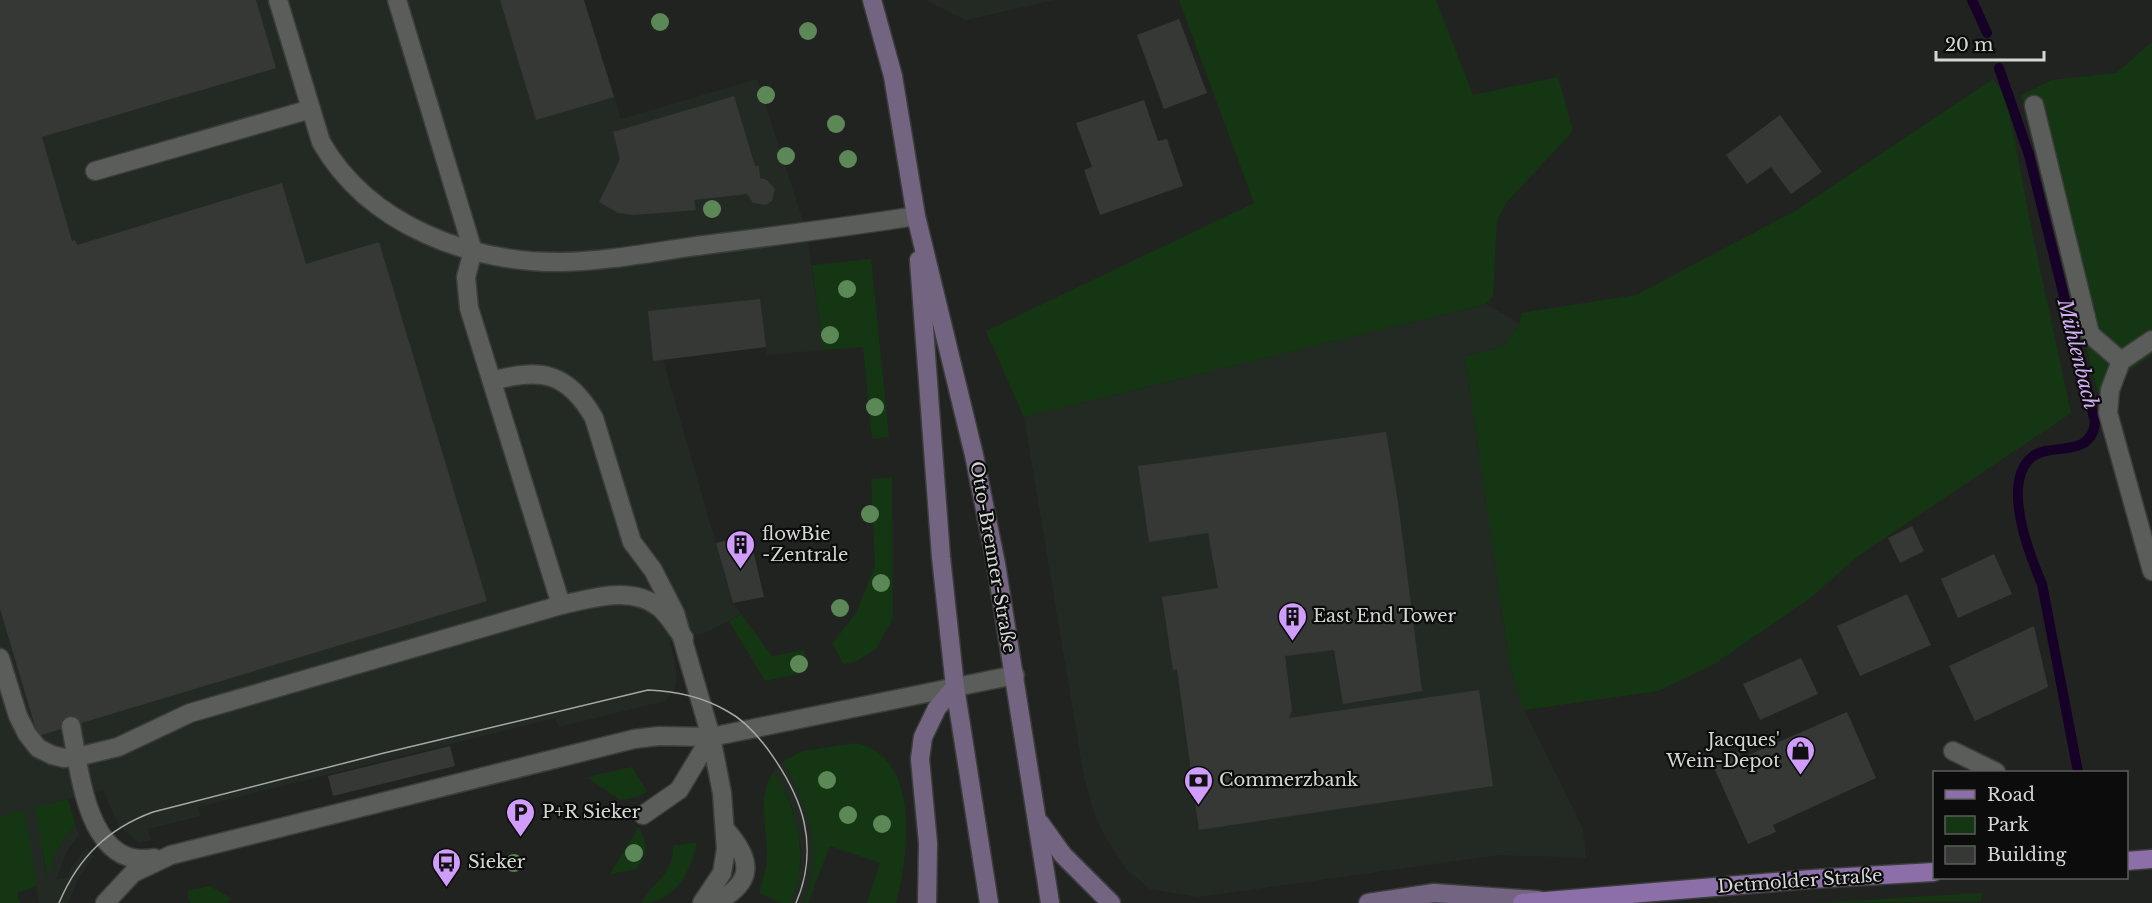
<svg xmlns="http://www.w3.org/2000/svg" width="2152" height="903" viewBox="0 0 2152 903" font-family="'Libre Baskerville',serif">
	<rect width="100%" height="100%" fill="#212321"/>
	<!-- built -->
	<g fill="#232a23">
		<path d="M0 0H584L621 119 757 79 807 233 823 350 767 355 766 347 663 360 733 603 741 614 708 632 670 642 677 675 674 691 665 701 559 727 555 718 198 807 200 816 148 829 151 840 139 843 119 826 103 790 36 807 46 875 57 849 75 824 79 835 67 851 56 880 68 877 72 866 87 848 94 856 78 879 68 903H39L24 811 0 817Z"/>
		<path d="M925 0H1055L965 20Z"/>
		<path d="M1486 304 1520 324 1503 347 1465 356 1510 666 1524 710 1583 829 1586 858 1499 855 1198 897 1150 889 1127 870 1104 835 1094 812 1084 777 1024 417Z"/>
		<path d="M783 761 804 804 812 825 815 850 814 870 804 903H790L801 865V847L792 807 774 771Z"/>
	</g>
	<!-- green -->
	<g fill="#153612">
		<path d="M1179 0H1436L1473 95 1558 77 1573 131 1506 203 1497 221 1493 296 1486 304 1024 417 986 331 1254 203Z"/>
		<path d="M2152 42V355L2098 393 2021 95 2052 80 2116 73Z"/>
		<path d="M1993 79 2007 100 2031 227 2071 413 1858 556 1809 599 1716 663 1658 691 1524 710 1510 666 1465 356 1503 347 1520 324 1521 313 1636 295 1795 211Z"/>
		<path d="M871 259 889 437 872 439 863 347 823 350 812 265Z"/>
		<path d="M892 477 893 618 876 649 855 662 844 664 832 644 856 613 875 566 871 479Z"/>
		<path d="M741 614 772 656 805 650 802 673 765 681 729 621Z"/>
		<path d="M856 743C921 757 909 854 896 903H867L880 863 830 846 808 903H804C825 848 809 810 783 761L803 751Z"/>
		<path d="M632 767 647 791 638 797 620 800 587 777Z"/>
		<path d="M774 771C797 812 811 857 790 903H782L759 893C763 879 768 865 767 850 766 821 757 797 774 771Z"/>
		<path d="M68 799 75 824 57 849 47 876 35 807Z"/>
		<path d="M24 810 37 886 17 893 20 903H0V817Z"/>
		<path d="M639 827C648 845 648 853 636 869L610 874Z"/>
		<path d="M697 842C692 870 675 903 642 903 654 879 673 877 673 846Z"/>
		<path d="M210 886 231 898 228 903H190L187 891Z"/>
		<path d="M1981 893V901L1813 903Z"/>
	</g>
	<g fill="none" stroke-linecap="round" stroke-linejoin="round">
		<!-- stream -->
		<g stroke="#170028" stroke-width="10">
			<path d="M1972 0 1987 33"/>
			<path d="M1999 68 2029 155 2095 422C2092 459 2050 442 2032 457 2001 482 2029 554 2042 584L2078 772"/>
		</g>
	</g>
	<!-- building -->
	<g fill="#353835">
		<path d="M0 0H256L276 68 42 137 72 241 75 240 77 245 282 183 306 264 379 242 487 601 38 736 0 609Z"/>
		<path d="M500 0H584L614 97 536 120Z"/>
		<path d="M1179 19 1207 93 1164 109 1137 35Z"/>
		<path d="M734 96 755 166H759L760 178 767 180 775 189 772 201 766 205 753 203 747 194 694 200 696 210 634 215 618 213 599 202 620 159 613 132Z"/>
		<path d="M1144 100 1158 141 1167 139 1183 186 1100 215 1084 170 1092 167 1076 123Z"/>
		<path d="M1780 115 1822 172 1791 194 1771 167 1747 184 1726 155Z"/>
		<path d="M760 299 766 347 653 361 648 311Z"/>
		<path d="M1386 432 1398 502 1422 691 1343 704 1334 650 1285 656 1292 710 1289 718 1479 690 1493 786 1199 830 1177 669 1173 670 1162 597 1218 588 1208 533 1149 542 1138 466Z"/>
		<path d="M1912 526 1924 551 1900 563 1888 538Z"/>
		<path d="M742 536 751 541 764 597 733 603 716 543Z"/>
		<path d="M1994 554 2012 594 1958 618 1941 579Z"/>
		<path d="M1907 594 1931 645 1860 676 1837 626Z"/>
		<path d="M2034 626 2048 687 1975 721 1949 666Z"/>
		<path d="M1801 658 1818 694 1760 720 1743 684Z"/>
		<path d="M1847 712 1876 778 1773 825 1776 832 1748 844 1712 763 1739 751 1742 758Z"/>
		<path d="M450 746 455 766 333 796 328 776Z"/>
	</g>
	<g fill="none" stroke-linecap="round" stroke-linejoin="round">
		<defs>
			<g id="lane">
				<path d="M278 0 321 142C369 226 471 263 563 262 610 261 658 251 704 245 775 236 846 227 916 216"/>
				<path d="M397 0 473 251 466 277 469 308 561 605"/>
				<path d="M2034 105 2090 334 2121 361"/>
				<path d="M95 171 311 109"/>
				<path d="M492 381C540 368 567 371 594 418L632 542 653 570 675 613 711 737 722 793 726 849 722 873 702 903"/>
				<path d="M0 658 18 716 27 734 38 748 52 755 64 758 77 757 118 747 190 713 561 605C593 598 632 585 660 608 669 616 676 629 684 638"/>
				<path d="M71 726C80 772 87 870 154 858"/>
				<path d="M1953 751 1996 772"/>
				<path d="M643 815 679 790 711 737"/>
				<path d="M105 903 133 873 171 855 634 739 659 736 711 737 1015 675"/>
				<path d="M714 903C755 883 753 860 725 829"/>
			</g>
			<path id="street" d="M2152 340 2121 361 2110 390 2108 413 2152 571"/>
			<g id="secondary">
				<path d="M872 0 893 76 916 216 974 455 996 564 1050 903"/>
				<path d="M919 260 941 557 955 687 989 903"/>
				<path d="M1040 823 1063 855 1111 903"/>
				<path d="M927 903 928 843 920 759 923 737 937 708 955 687"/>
				<path d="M1368 903 1434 893 1538 900"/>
			</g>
			<g id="primary">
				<path d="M2126 861 2152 859"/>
				<path d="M1522 903 1812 879 1934 872"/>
			</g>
		</defs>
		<!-- lane casing -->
		<use href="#lane" stroke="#3b3d3b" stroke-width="21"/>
		<!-- street casing -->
		<use href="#street" stroke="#3b3d3b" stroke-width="21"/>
		<!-- secondary casing -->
		<use href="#secondary" stroke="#3b3d3b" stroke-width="21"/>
		<!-- primary casing -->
		<use href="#primary" stroke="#3b3d3b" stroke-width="21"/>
		<!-- lane -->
		<use href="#lane" stroke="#5a5d5a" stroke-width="18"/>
		<!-- street -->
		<use href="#street" stroke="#5a5d5a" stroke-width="18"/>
		<!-- secondary -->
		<use href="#secondary" stroke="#736581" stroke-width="18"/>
		<!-- primary -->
		<use href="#primary" stroke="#8c6ea8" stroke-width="18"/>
		<!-- tram -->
		<path stroke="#a6a8a6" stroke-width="1.5" d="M59 903C78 858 107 829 153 812L384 753 648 690C676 691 703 697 727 711 760 728 796 786 804 822 810 849 807 878 796 903"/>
	</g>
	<!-- trees -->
	<g fill="#5c8757">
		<circle cx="660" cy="22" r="9"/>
		<circle cx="808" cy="31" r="9"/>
		<circle cx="766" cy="95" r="9"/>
		<circle cx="836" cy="124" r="9"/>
		<circle cx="786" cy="156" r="9"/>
		<circle cx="848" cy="159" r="9"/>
		<circle cx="712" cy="209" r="9"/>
		<circle cx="847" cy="289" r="9"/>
		<circle cx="830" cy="335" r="9"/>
		<circle cx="875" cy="407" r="9"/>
		<circle cx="870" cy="514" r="9"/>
		<circle cx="881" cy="583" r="9"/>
		<circle cx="840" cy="608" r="9"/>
		<circle cx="799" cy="664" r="9"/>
		<circle cx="827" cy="780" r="9"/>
		<circle cx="848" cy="815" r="9"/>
		<circle cx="882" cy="824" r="9"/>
		<circle cx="634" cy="853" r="9"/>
		<circle cx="514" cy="863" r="9"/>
	</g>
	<!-- icons -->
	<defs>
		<symbol id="building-pin" viewBox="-11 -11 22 30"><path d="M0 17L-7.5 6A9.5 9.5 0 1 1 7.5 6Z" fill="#d09dff" stroke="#0b0c0b"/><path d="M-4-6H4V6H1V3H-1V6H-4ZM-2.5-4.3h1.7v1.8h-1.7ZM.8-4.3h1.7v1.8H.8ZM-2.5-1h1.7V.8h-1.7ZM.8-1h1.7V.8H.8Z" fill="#111"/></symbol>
		<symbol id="shop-pin" viewBox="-11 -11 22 30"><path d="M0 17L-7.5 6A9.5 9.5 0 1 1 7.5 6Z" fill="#d09dff" stroke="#0b0c0b"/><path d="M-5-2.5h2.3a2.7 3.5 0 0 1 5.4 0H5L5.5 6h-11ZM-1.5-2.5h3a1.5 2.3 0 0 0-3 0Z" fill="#111"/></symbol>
		<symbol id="bank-pin" viewBox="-11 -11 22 30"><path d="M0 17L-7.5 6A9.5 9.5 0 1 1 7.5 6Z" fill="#d09dff" stroke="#0b0c0b"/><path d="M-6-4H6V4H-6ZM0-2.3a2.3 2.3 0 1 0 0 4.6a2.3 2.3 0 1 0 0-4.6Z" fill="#111"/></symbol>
		<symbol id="parking-pin" viewBox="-11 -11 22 30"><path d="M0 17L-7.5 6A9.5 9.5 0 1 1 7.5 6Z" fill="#d09dff" stroke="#0b0c0b"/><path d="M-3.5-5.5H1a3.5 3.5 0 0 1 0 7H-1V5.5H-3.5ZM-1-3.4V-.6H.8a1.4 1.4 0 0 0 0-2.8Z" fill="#111"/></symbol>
		<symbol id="bus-pin" viewBox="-11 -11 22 30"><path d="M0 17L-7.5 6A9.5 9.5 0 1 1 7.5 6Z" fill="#d09dff" stroke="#0b0c0b"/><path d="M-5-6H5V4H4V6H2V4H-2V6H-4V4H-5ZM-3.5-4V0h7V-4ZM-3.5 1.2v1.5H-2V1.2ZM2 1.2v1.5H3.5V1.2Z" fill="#111"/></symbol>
	</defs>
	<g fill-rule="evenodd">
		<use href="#building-pin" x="724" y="528" width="33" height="45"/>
		<use href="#building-pin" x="1276" y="600" width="33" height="45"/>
		<use href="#shop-pin" x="1784" y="734" width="33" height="45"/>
		<use href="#bank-pin" x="1182" y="764" width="33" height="45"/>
		<use href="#parking-pin" x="504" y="796" width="33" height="45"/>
		<use href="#bus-pin" x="430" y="846" width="33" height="45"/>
	</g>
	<g text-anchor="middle" stroke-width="4.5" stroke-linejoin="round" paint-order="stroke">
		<!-- poi labels -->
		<g font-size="18" fill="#d5d7d5" stroke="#0b0c0b" text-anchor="start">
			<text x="762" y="540">flowBie<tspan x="762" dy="21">-Zentrale</tspan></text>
			<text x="1313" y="622">East End Tower</text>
			<text x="1780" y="746" text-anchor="end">Jacques'<tspan x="1780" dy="21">Wein-Depot</tspan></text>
			<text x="1219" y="786">Commerzbank</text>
			<text x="542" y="818">P+R Sieker</text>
			<text x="468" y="868">Sieker</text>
		</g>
		<!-- street labels -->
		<g font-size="18" fill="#d5d7d5" stroke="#0b0c0b">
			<text transform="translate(993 557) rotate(80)" y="6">Otto-Brenner-Straße</text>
			<text transform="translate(1800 881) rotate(-4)" y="6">Detmolder Straße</text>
		</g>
		<!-- water labels -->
		<g font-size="20" font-style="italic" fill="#d2acf6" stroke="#0b0c0b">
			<text transform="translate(2078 354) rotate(76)" y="7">Mühlenbach</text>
		</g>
	</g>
	<!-- legend -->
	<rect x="1933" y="771" width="195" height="108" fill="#0b0c0b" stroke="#5c5d5c" stroke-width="1.5"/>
	<rect x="1945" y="790" width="30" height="9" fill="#8c6ea8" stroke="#5c5d5c" stroke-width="1.5"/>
	<text x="1987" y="801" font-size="18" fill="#d5d7d5">Road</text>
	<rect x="1945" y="816" width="30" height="18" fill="#153612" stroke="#5c5d5c" stroke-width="1.5"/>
	<text x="1987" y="831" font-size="18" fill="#d5d7d5">Park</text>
	<rect x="1945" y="846" width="30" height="18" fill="#353835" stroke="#5c5d5c" stroke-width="1.5"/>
	<text x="1987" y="861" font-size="18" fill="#d5d7d5">Building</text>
	<!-- scale -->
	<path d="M1936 51v9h108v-9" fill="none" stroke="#d5d7d5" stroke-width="3"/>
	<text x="1945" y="51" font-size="18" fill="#d5d7d5" stroke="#0b0c0b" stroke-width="4.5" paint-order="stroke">20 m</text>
</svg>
